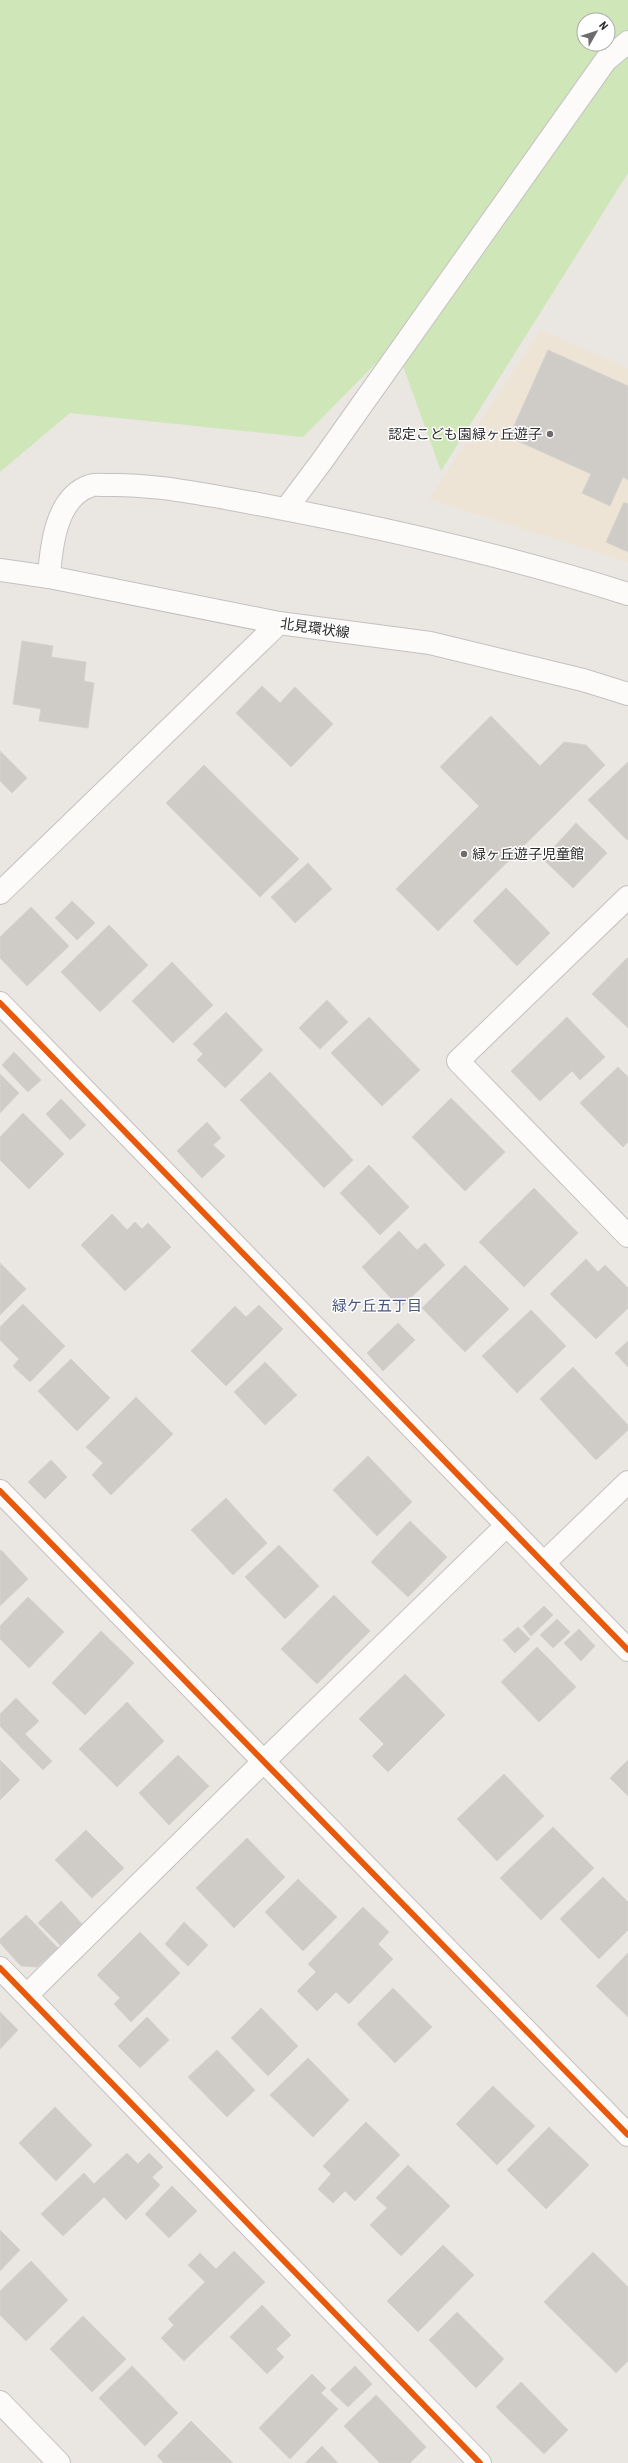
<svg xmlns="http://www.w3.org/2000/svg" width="628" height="2463" viewBox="0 0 628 2463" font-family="'Roboto Condensed','Noto Sans JP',sans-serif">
	<rect width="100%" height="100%" fill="#eae6e1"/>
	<!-- education -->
	<path fill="#eee4d5" d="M540 330 628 368V562L429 499Z"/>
	<!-- green -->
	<path fill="#cfe7b8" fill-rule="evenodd" d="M0 0H628V173L441 471 395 344 303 437 70 413 0 472ZM584 20H608V44H584Z"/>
	<!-- building -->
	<g fill="#cfccc8" stroke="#d5d2cd">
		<path d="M548 350 628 386V480L623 477 610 506 582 493 591 474 509 437Z"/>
		<path d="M624 502 628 504V552L606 542Z"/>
		<path d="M22 641 53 646 51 657 86 662 84 681 94 683 88 728 39 721 41 709 13 704Z"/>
		<path d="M262 686 280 703 295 687 333 724 291 767 236 713Z"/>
		<path d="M491 716 540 766 564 742 586 745 605 765 438 931 396 889 479 806 440 767Z"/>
		<path d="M0 751 27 778 12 793 0 781Z"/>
		<path d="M628 762V839L627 840 588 800Z"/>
		<path d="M204 765 299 859 260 897 166 803Z"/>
		<path d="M576 823 607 853 573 888 543 859Z"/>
		<path d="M308 863 332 889 295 923 271 897Z"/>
		<path d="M506 888 550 933 517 966 473 921Z"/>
		<path d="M72 901 95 923 77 940 55 918Z"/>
		<path d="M31 907 69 946 27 986 0 958V937Z"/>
		<path d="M109 925 148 965 100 1012 61 972Z"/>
		<path d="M627 958 628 959V1028L592 994Z"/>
		<path d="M172 962 213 1005 173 1043 132 1001Z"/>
		<path d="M327 1000 348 1022 320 1049 299 1028Z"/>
		<path d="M226 1012 263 1050 225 1088 197 1060 203 1054 193 1044Z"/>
		<path d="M369 1017 420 1070 382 1106 331 1053Z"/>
		<path d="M567 1017 605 1057 580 1080 572 1071 540 1101 511 1071Z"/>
		<path d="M14 1052 41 1080 28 1092 2 1065Z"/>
		<path d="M618 1067 628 1077V1142L623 1147 580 1103Z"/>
		<path d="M270 1072 353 1160 324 1188 240 1100Z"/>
		<path d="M0 1074 19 1093 0 1113Z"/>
		<path d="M451 1098 505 1152 465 1191 412 1137Z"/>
		<path d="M61 1099 86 1125 70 1140 46 1114Z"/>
		<path d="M23 1113 64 1154 29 1189 0 1160V1137Z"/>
		<path d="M207 1122 221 1138 213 1145 225 1156 202 1178 177 1151Z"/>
		<path d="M369 1165 409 1207 380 1235 340 1193Z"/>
		<path d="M534 1188 578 1233 524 1287 479 1242Z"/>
		<path d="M112 1214 127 1230 135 1222 142 1229 148 1223 171 1247 125 1291 81 1245Z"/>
		<path d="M399 1231 417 1250 425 1243 445 1265 400 1308 362 1267Z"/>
		<path d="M586 1259 598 1272 605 1265 628 1288V1308L596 1339 550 1294Z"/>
		<path d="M0 1263 26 1289 0 1315Z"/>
		<path d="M465 1265 509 1309 465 1352 422 1308Z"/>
		<path d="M23 1304 65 1346 30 1382 13 1366 19 1359 0 1340V1327Z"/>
		<path d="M259 1305 283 1329 226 1386 191 1351 235 1306 246 1317Z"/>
		<path d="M531 1310 566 1346 517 1393 482 1356Z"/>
		<path d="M398 1323 415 1340 383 1371 367 1353Z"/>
		<path d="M628 1341V1367L615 1353Z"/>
		<path d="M71 1359 110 1398 77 1431 38 1391Z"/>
		<path d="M265 1362 297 1395 265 1425 234 1392Z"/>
		<path d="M573 1367 628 1425V1430L596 1460 540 1399Z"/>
		<path d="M136 1397 173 1434 111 1495 92 1475 103 1463 86 1447Z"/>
		<path d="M368 1456 412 1502 377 1536 333 1490Z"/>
		<path d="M51 1460 67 1477 45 1499 28 1482Z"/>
		<path d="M226 1498 267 1543 233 1575 191 1530Z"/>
		<path d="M410 1521 447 1557 408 1597 371 1562Z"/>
		<path d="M279 1545 319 1586 285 1619 245 1577Z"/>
		<path d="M1 1550 28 1579 0 1606V1551Z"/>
		<path d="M334 1595 370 1631 317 1684 281 1649Z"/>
		<path d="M28 1597 64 1632 29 1668 0 1639V1626Z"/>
		<path d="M544 1606 553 1615 531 1636 523 1626Z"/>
		<path d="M557 1619 570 1632 553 1648 540 1635Z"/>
		<path d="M518 1627 530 1639 515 1653 503 1640Z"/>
		<path d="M579 1629 595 1646 581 1661 564 1643Z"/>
		<path d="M101 1631 134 1663 85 1715 52 1683Z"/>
		<path d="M537 1647 576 1687 539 1722 501 1682Z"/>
		<path d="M405 1674 445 1715 388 1772 372 1756 384 1744 359 1719Z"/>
		<path d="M16 1698 39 1721 25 1734 52 1761 43 1770 0 1726V1714Z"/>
		<path d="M127 1702 164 1741 117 1787 79 1749Z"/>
		<path d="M178 1755 209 1786 169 1825 139 1793Z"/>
		<path d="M0 1760 20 1780 0 1800Z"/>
		<path d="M628 1760V1796L610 1778Z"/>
		<path d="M504 1774 544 1816 497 1861 457 1819Z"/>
		<path d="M553 1827 594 1868 541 1920 500 1878Z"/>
		<path d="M86 1830 124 1868 92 1898 55 1860Z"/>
		<path d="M247 1838 285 1877 234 1928 196 1888Z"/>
		<path d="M603 1877 628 1902V1930L599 1959 560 1919Z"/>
		<path d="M298 1879 337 1917 303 1951 265 1912Z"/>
		<path d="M61 1901 82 1924 60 1945 38 1923Z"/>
		<path d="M363 1907 389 1932 378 1944 393 1959 349 2004 336 1992 317 2011 297 1991 316 1972 308 1964Z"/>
		<path d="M26 1915 58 1948 37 1967 21 1966 0 1943V1939Z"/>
		<path d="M184 1922 208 1945 188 1966 165 1944Z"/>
		<path d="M140 1932 180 1973 131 2022 114 2004 120 1998 97 1975Z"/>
		<path d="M628 1953V2017L596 1986Z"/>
		<path d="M393 1988 432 2027 395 2063 357 2024Z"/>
		<path d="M261 2008 298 2046 268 2076 231 2038Z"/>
		<path d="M0 2012 18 2030 0 2049Z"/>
		<path d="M147 2017 169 2040 140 2068 118 2046Z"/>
		<path d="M217 2050 255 2090 227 2117 188 2077Z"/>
		<path d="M308 2058 349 2100 313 2137 270 2095Z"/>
		<path d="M493 2086 535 2126 497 2165 456 2124Z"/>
		<path d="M55 2107 92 2145 56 2181 19 2143Z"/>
		<path d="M366 2122 400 2155 355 2201 345 2191 333 2203 318 2189 331 2174 323 2166Z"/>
		<path d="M549 2127 589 2165 546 2209 507 2170Z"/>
		<path d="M127 2153 138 2164 149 2153 163 2167 152 2177 160 2185 126 2220 104 2197 63 2236 41 2214 84 2173 94 2184Z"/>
		<path d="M408 2165 450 2206 401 2256 370 2225 387 2208 376 2198Z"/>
		<path d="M172 2186 197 2211 169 2238 145 2214Z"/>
		<path d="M0 2230 20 2250 0 2271Z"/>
		<path d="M443 2245 474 2275 418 2332 387 2301Z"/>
		<path d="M234 2251 265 2282 184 2361 161 2338 174 2325 168 2319 205 2282 188 2265 200 2253 216 2269Z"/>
		<path d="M593 2252 628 2287V2361L616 2373 544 2302Z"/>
		<path d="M31 2261 68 2300 26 2341 0 2315V2291Z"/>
		<path d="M262 2305 291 2335 276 2349 284 2357 267 2374 230 2337Z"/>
		<path d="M457 2312 504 2359 476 2388 429 2340Z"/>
		<path d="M83 2316 126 2359 92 2392 50 2349Z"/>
		<path d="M132 2366 178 2413 145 2446 99 2398Z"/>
		<path d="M355 2366 372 2384 348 2407 330 2390Z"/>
		<path d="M312 2374 326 2388 321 2393 338 2409 290 2459 259 2428Z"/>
		<path d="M521 2382 568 2430 544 2454 496 2407Z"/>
		<path d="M376 2395 426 2447 410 2463H380L344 2426Z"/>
		<path d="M191 2421 233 2463H164L157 2456Z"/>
		<path d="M322 2446 338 2463H305Z"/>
	</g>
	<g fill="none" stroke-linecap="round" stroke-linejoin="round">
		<defs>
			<g id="minor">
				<path d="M286 509 322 461 606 60 628 42"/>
				<path d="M49 577C51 547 56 497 90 486 94 484 102 485 106 485 143 484 179 490 214 496 354 521 493 551 628 594"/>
				<path d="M0 893 279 623"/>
				<path d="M628 897 458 1061 628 1236"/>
				<path d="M0 1003 628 1650"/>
				<path d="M0 1491 628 2135"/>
				<path d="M544 1563 628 1482"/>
				<path d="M0 1968 480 2463"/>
				<path d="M27 1995 263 1762 507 1525"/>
				<path d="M0 2402 59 2463"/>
			</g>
			<path id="secondary" d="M0 570 49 577 279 623 430 643 583 680 628 694"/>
		</defs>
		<!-- minor casing -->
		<use href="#minor" stroke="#c3c2c2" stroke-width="24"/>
		<!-- secondary casing -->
		<use href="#secondary" stroke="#c3c2c2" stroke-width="24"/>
		<!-- minor -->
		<use href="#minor" stroke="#fcfbfa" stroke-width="22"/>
		<!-- secondary -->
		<use href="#secondary" stroke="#fcfbfa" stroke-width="22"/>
		<defs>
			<g id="cycleway">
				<path d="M0 1003 628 1650"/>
				<path d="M0 1491 628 2135"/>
				<path d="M0 1968 480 2463"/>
			</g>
		</defs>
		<!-- cycleway casing -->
		<use href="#cycleway" stroke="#fff" stroke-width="8"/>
		<!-- cycleway -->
		<use href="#cycleway" stroke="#e8590c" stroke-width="6"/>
	</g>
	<!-- markers -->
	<g fill="#6e6d6b" stroke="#fff" stroke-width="1.5">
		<circle cx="550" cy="434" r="4"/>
		<circle cx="464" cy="854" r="4"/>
	</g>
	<g text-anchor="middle" stroke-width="3" stroke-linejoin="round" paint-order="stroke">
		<!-- poi labels -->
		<g font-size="14" fill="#2c2c2c" stroke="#fff" text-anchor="end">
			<text x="542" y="439">認定こども園緑ヶ丘遊子</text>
			<text x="472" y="859" text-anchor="start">緑ヶ丘遊子児童館</text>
		</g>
		<!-- street labels -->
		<g font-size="14" fill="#2c2c2c" stroke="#fff">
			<text transform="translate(315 628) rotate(8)" y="5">北見環状線</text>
		</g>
		<!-- neighbourhood labels -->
		<g font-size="15" fill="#495780" stroke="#fff">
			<text x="377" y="1311">緑ケ丘五丁目</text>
		</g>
	</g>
	<!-- north arrow -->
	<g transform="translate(596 32) rotate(51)"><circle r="19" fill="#ffffff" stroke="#ababab"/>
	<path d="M0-3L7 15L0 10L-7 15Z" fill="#6e6d6b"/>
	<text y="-6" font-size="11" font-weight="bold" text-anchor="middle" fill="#2c2c2c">N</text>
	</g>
</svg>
